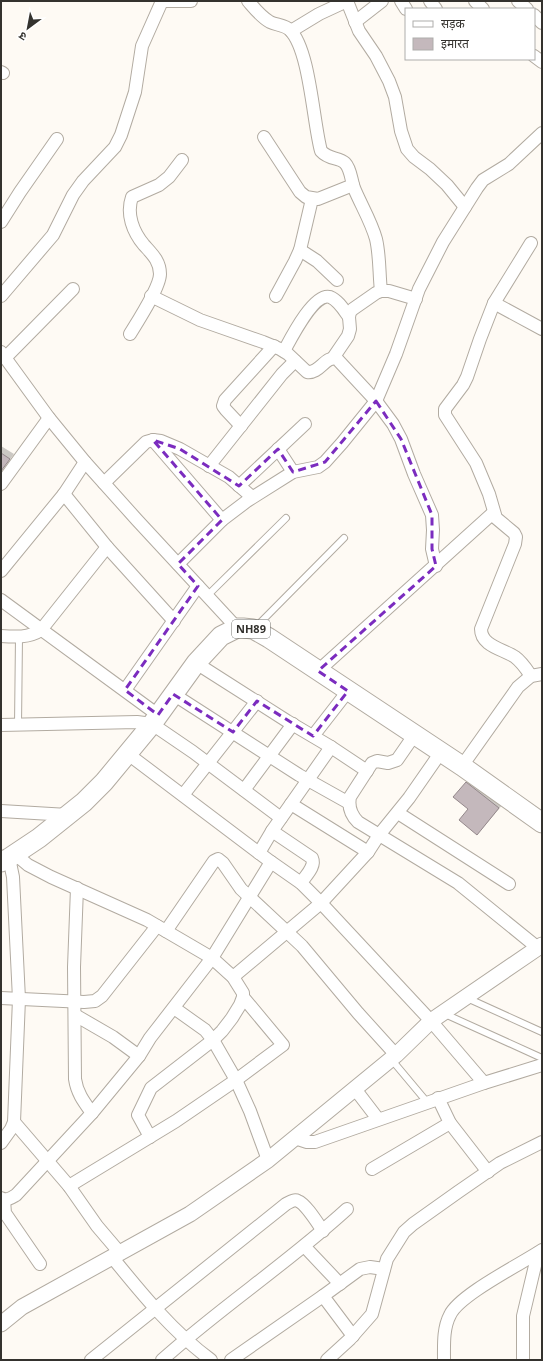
<svg xmlns="http://www.w3.org/2000/svg" width="543" height="1361" viewBox="0 0 543 1361" font-family="'Noto Sans','Noto Sans Devanagari',sans-serif">
	<rect width="100%" height="100%" fill="#fefaf4"/>
	<!-- shadow -->
	<g fill="#0003">
		<path d="M1 446 14 454 1 472Z"/>
		<path d="M471 778 503 804 482 829 470 809 466 783Z"/>
	</g>
	<!-- building -->
	<g fill="#c4b8bc" stroke="#94888b">
		<path d="M1 453 10 459 1 471Z"/>
		<path d="M466 782 499 808 477 835 459 820 468 809 453 797Z"/>
	</g>
	<g fill="none" stroke-linecap="round" stroke-linejoin="round">
		<defs>
			<g id="service">
				<path d="M208 595 286 518"/>
				<path d="M256 627 344 538"/>
				<path d="M18 725 19 637"/>
				<path d="M467 998 542 1032"/>
				<path d="M445 1014 542 1058"/>
				<path d="M391 1059 427 1102"/>
			</g>
			<g id="minor">
				<path d="M162 1H191"/>
				<path d="M248 1C255 9 261 17 270 22 276 25 285 25 290 30 310 50 313 122 321 151 329 160 339 157 345 163 351 169 351 180 354 188 361 205 371 221 376 239 380 256 379 274 381 291"/>
				<path d="M347 1 359 31 376 56 389 81 395 97 401 131 407 149 414 157 430 169 447 185 465 207"/>
				<path d="M401 1 406 9"/>
				<path d="M430 1 436 9"/>
				<path d="M475 1 483 9"/>
				<path d="M518 1 527 9"/>
				<path d="M534 15 542 23"/>
				<path d="M355 22 382 1"/>
				<path d="M291 31 319 14 347 1"/>
				<path d="M534 56 542 62"/>
				<path d="M1 72 3 73"/>
				<path d="M264 137 300 192 306 197 318 199 353 185"/>
				<path d="M1 222 20 192 57 139"/>
				<path d="M531 243 494 303 480 339 467 377 463 385 445 409V415L476 463 489 494 496 518 514 533 516 537 515 544 481 629C481 646 503 649 515 657 522 662 527 670 531 676"/>
				<path d="M300 250 317 261 337 280"/>
				<path d="M1 296 53 235 73 195 83 181 115 147 121 135 135 92 142 46 162 1"/>
				<path d="M151 296 200 320 263 342 280 349 288 354 307 372C320 374 325 355 337 359L376 401 393 424 401 439 414 474 432 515 433 530 432 549 436 566"/>
				<path d="M276 296 295 261 300 250 312 199"/>
				<path d="M494 303 542 329"/>
				<path d="M130 334C138 321 160 287 160 274 160 261 152 254 144 245 133 232 126 214 132 197L159 185 169 177 182 160"/>
				<path d="M284 351C290 340 314 292 330 297 338 300 344 310 349 317"/>
				<path d="M1 352 49 418 85 462 137 520 237 628"/>
				<path d="M5 358 73 289"/>
				<path d="M333 358 348 336 350 329 349 317 350 312 353 309 376 293 381 291H389L416 299"/>
				<path d="M241 426 226 410 223 406 225 400 274 346"/>
				<path d="M153 440 222 520"/>
				<path d="M278 449 293 472"/>
				<path d="M209 466 282 374 295 361"/>
				<path d="M104 483 146 442 153 440 161 441 180 449 229 477 252 497"/>
				<path d="M1 484 49 418"/>
				<path d="M239 486 305 424"/>
				<path d="M64 494 107 547 174 621"/>
				<path d="M178 564 222 520 247 501 293 472 318 467 325 462 342 443 376 401 396 354 419 289 443 242 477 188 483 180 509 164 542 133"/>
				<path d="M1 571 64 494 85 462"/>
				<path d="M1 600 158 715"/>
				<path d="M1 636C15 637 29 638 41 630L107 547"/>
				<path d="M196 663 287 721 331 747 367 771"/>
				<path d="M318 671 493 513"/>
				<path d="M125 690 198 586"/>
				<path d="M173 694 299 775 349 803"/>
				<path d="M1 725 137 722 152 724 193 752 281 818"/>
				<path d="M415 734 397 760 388 763 377 761 372 763 350 797C348 807 351 815 358 822L458 883 538 948"/>
				<path d="M313 736 348 691"/>
				<path d="M462 766 518 687 531 676 542 674"/>
				<path d="M244 790 293 724"/>
				<path d="M183 795 257 701"/>
				<path d="M291 804 368 852"/>
				<path d="M1 811 68 815"/>
				<path d="M398 813 509 884"/>
				<path d="M272 831 312 858C316 867 305 876 301 883"/>
				<path d="M259 853 272 831 331 747"/>
				<path d="M15 854 28 865 51 877 147 920 212 958 233 977 243 993V997L240 1005 232 1018 222 1031 213 1040 151 1088 138 1115 150 1137"/>
				<path d="M271 862 301 883 321 903 431 1021 484 1083"/>
				<path d="M77 888 74 967 75 1079C77 1093 84 1102 92 1113"/>
				<path d="M166 931 214 861 218 859 223 863 241 889 302 946 358 1013 396 1055"/>
				<path d="M233 977 321 903 368 852 379 835 409 798 441 752"/>
				<path d="M1 998 84 1002 95 1001 102 996 157 926"/>
				<path d="M174 1008 205 1030 213 1040 236 1080 250 1111 268 1160"/>
				<path d="M75 1015 113 1037 139 1056"/>
				<path d="M355 1089 378 1119"/>
				<path d="M438 1098 450 1123 488 1172"/>
				<path d="M14 1122 69 1186 97 1226 120 1253"/>
				<path d="M295 1138 307 1142H315L484 1083 542 1065"/>
				<path d="M1 1143 11 1129 14 1122 19 999 13 877 9 858"/>
				<path d="M372 1169 450 1123"/>
				<path d="M69 1186 176 1121 236 1080 283 1045 243 997"/>
				<path d="M1 1198C7 1201 11 1198 16 1195L92 1113 139 1056 150 1038 212 958 271 862 128 754"/>
				<path d="M4 1200 5 1213 40 1264"/>
				<path d="M305 1247 340 1284"/>
				<path d="M112 1257C142 1294 173 1332 211 1360"/>
				<path d="M323 1296 353 1336"/>
				<path d="M91 1360 286 1204C290 1202 294 1199 298 1201 306 1204 318 1224 323 1231"/>
				<path d="M162 1360C221 1307 288 1263 347 1209"/>
				<path d="M231 1360 323 1296 360 1269 370 1267 384 1269"/>
				<path d="M327 1360 350 1339 372 1314 387 1259 404 1232 413 1224 458 1192 500 1163 542 1142"/>
				<path d="M444 1360C444 1345 443 1328 450 1315 459 1295 521 1264 542 1250"/>
				<path d="M523 1360V1316L538 1253"/>
			</g>
			<path id="tertiary" d="M1 1324 22 1307 190 1214 268 1160 396 1055 431 1021 542 945"/>
			<path id="primary" d="M1 862 9 858 39 838 84 802 104 782 152 724 196 663 221 636 237 628H243L253 629 269 638 462 766 542 823"/>
		</defs>
		<!-- service casing -->
		<use href="#service" stroke="#b2aba1" stroke-width="8"/>
		<!-- minor casing -->
		<use href="#minor" stroke="#b2aba1" stroke-width="14"/>
		<!-- tertiary casing -->
		<use href="#tertiary" stroke="#b2aba1" stroke-width="17"/>
		<!-- primary casing -->
		<use href="#primary" stroke="#b2aba1" stroke-width="21"/>
		<!-- service -->
		<use href="#service" stroke="#fff" stroke-width="6"/>
		<!-- minor -->
		<use href="#minor" stroke="#fff" stroke-width="12"/>
		<!-- tertiary -->
		<use href="#tertiary" stroke="#fff" stroke-width="15"/>
		<!-- primary -->
		<use href="#primary" stroke="#fff" stroke-width="19"/>
	</g>
	<!-- marked area -->
	<path fill="none" stroke="#7b2cbf" stroke-width="3" stroke-dasharray="8 5" stroke-linejoin="round" d="M376 401 401 439 432 515V549L436 566 318 671 348 691 313 736 257 701 233 732 173 694 158 715 125 690 198 586 178 564 222 520 153 440 180 449 239 486 278 449 293 472 325 462Z"/>
	<g text-anchor="middle" stroke-width="3.5" stroke-linejoin="round" paint-order="stroke">
		<!-- shield labels -->
		<rect fill="#fff" stroke="#71706d" stroke-width="1" x="232" y="620" width="38" height="18" rx="3"/>
		<g font-size="11" font-weight="bold" fill="#34322e">
			<text x="251" y="633">NH89</text>
		</g>
	</g>
	<!-- border -->
	<rect width="543" height="1361" fill="none" stroke="#34322e" stroke-width="4"/>
	<!-- legend -->
	<rect x="405" y="8" width="130" height="52" fill="#ffffff" stroke="#aeadab"/>
	<rect x="413" y="21" width="20" height="6" fill="#ffffff" stroke="#aeadab"/>
	<text x="441" y="28" font-size="12" fill="#34322e">सड़क</text>
	<rect x="413" y="38" width="20" height="12" fill="#c4b8bc" stroke="#aeadab"/>
	<text x="441" y="48" font-size="12" fill="#34322e">इमारत</text>
	<!-- north arrow -->
	<g transform="translate(28 28) rotate(212)" stroke="#ffffff" stroke-width="3" paint-order="stroke">
	<path d="M0-3L7 15L0 10L-7 15Z" fill="#34322e"/>
	<text y="-6" font-size="11" font-weight="bold" text-anchor="middle" fill="#34322e">उ</text>
	</g>
</svg>
